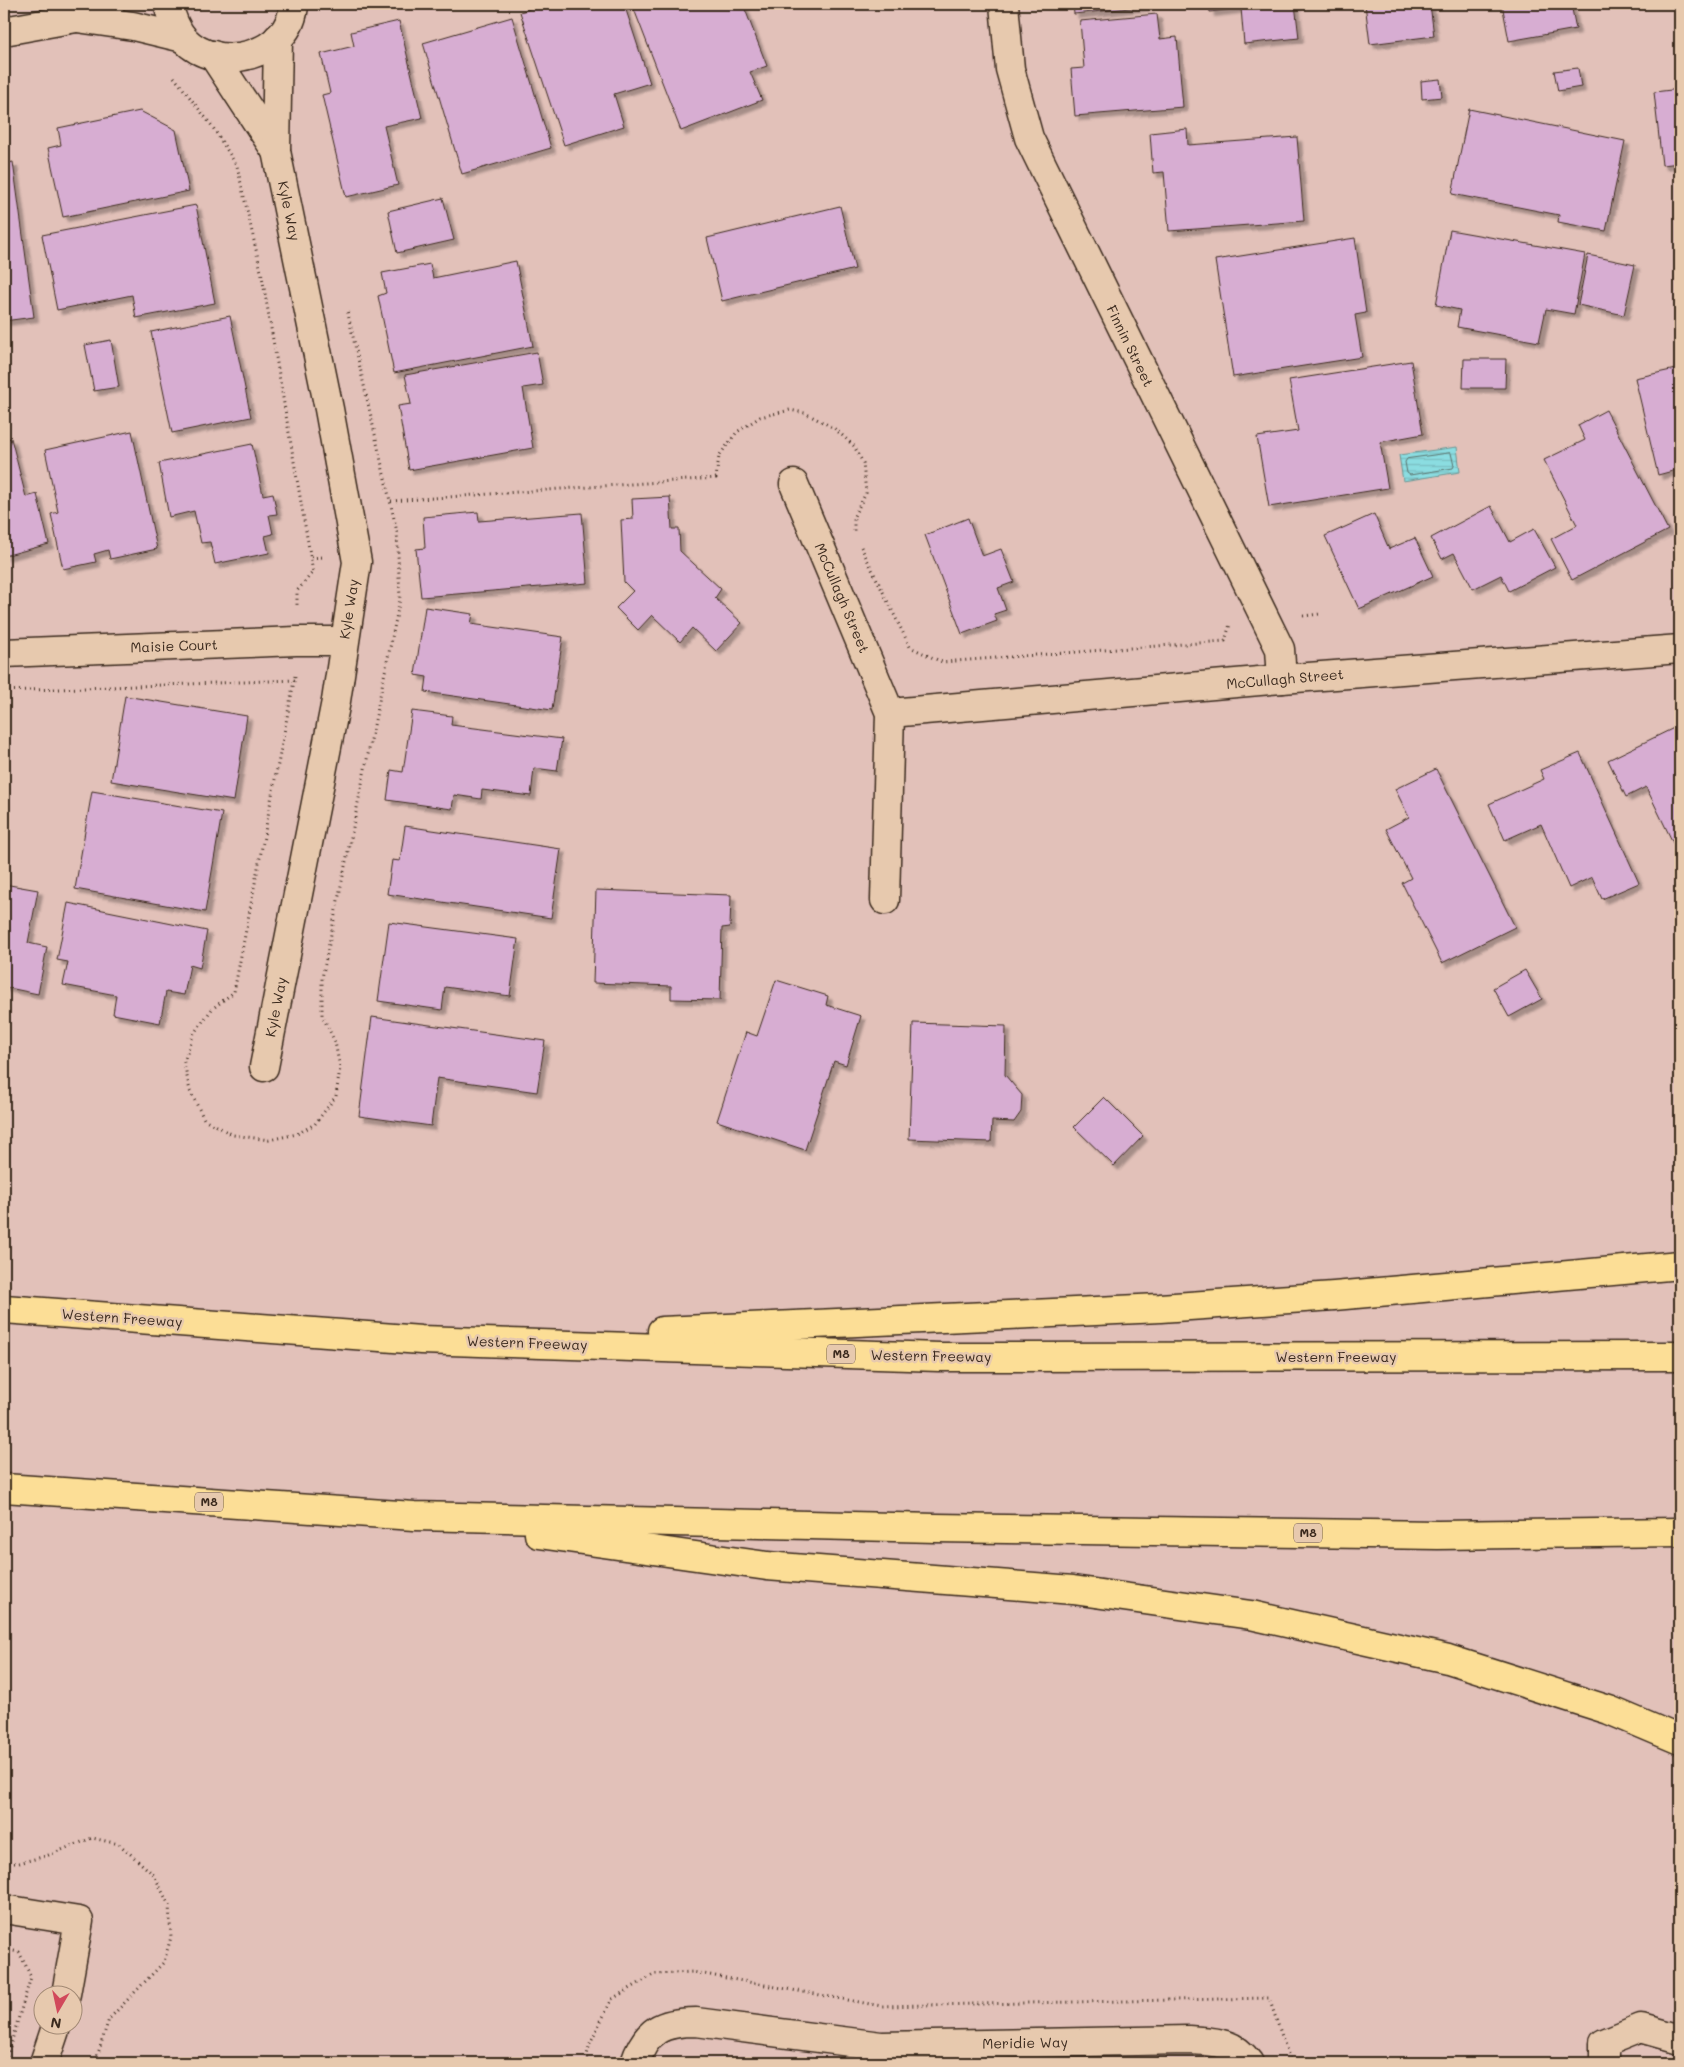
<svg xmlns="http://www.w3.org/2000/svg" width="1684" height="2067" viewBox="0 0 1684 2067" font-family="Mali,sans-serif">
	<defs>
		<pattern id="water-rules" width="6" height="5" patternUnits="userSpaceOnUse" patternTransform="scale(1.25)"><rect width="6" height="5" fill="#8bdde1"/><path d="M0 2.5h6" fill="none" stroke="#79bec1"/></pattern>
		<filter id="shadow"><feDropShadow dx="4.5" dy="4.5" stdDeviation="1" flood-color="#0004"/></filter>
	</defs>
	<rect width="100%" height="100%" fill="#e2c1b9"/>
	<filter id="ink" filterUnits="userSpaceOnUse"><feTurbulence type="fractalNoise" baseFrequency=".02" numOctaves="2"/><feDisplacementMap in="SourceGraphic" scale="10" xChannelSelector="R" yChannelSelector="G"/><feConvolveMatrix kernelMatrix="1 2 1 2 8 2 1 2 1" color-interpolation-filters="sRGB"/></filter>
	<g filter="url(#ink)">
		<!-- water -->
		<path fill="url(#water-rules)" stroke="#6b9593" d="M1457 447 1460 472 1403 481 1399 455Z"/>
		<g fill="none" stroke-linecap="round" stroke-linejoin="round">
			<!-- shore -->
			<path stroke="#5b726c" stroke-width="1" d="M1451 453 1454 466 1453 468 1410 475 1407 473 1405 462 1407 459Z"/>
		</g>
		<!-- building -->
		<g fill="#d7add2" stroke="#3b2a1e" filter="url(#shadow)">
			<path d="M546 4H624L650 83 614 94 624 126 564 145 520 12Z"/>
			<path d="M632 4H743L767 66 750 72 762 100 681 131Z"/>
			<path d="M1073 4H1148V6L1074 14Z"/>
			<path d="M1209 4H1295L1299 38 1244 44 1241 8 1210 12Z"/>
			<path d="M1365 4H1430L1434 36 1370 44Z"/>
			<path d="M1502 4H1571L1576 29 1509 41Z"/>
			<path d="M1157 14 1160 39 1177 37 1183 107 1075 116 1071 69 1084 68 1080 21Z"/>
			<path d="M512 17 551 148 462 174 423 43Z"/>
			<path d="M399 21 422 118 384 126 398 185 346 197 322 95 330 93 321 54 354 46 351 32Z"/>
			<path d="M1578 68 1581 87 1558 91 1554 71Z"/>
			<path d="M1440 79 1442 97 1422 99 1421 81Z"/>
			<path d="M1680 89V163L1662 165 1654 92Z"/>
			<path d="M1469 109 1625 141 1606 231 1558 222 1559 215 1452 194Z"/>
			<path d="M140 111 176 130 189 191 63 217 48 148 61 145 58 128Z"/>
			<path d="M1187 129 1188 145 1297 137 1304 221 1169 231 1164 172 1153 173 1150 133Z"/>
			<path d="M13 162 34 317 4 321V164Z"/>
			<path d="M443 198 454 240 397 253 388 211Z"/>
			<path d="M196 205 215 303 136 318 132 295 57 310 42 235Z"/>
			<path d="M840 206 855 269 722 301 707 238Z"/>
			<path d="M1450 230 1585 254 1574 314 1546 309 1539 342 1457 327 1460 310 1436 305Z"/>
			<path d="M1355 238 1366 313 1355 315 1362 357 1233 377 1215 260Z"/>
			<path d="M1588 255 1635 265 1624 315 1578 305Z"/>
			<path d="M516 261 533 346 394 373 378 296 386 293 382 273 430 264 433 278Z"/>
			<path d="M230 316 251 417 172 433 151 332Z"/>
			<path d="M111 340 119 387 94 391 85 345Z"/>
			<path d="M537 352 543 385 523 388 533 448 409 470 398 406 411 404 405 375Z"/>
			<path d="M1464 359H1506L1505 388H1463Z"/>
			<path d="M1411 361 1423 434 1380 442 1388 488 1269 507 1257 437 1298 431 1289 380Z"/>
			<path d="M1680 368V469L1658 475 1635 378Z"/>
			<path d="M1606 410 1668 530 1572 580 1551 539 1577 525 1544 460 1585 440 1578 425Z"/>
			<path d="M132 431 157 549 110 559 108 550 94 554 96 562 63 569 51 514 58 512 45 450Z"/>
			<path d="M11 438 26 497 37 494 49 544 4 556V440Z"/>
			<path d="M252 444 263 495 273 493 277 514 269 515 273 534 265 536 269 553 215 564 210 542 201 543 194 511 169 517 159 463Z"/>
			<path d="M670 497 672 529H679L680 551 721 589 715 598 742 623 716 651 692 628 680 642 652 615 638 630 616 608 633 591 624 582 621 520 633 519 632 499Z"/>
			<path d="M1491 506 1510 542 1534 529 1555 567 1509 591 1501 575 1473 589 1454 553 1442 559 1431 538Z"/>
			<path d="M478 512 479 521 582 513 588 583 421 597 416 549 425 548 423 517Z"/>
			<path d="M1374 514 1389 549 1415 538 1433 576 1359 609 1325 536Z"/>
			<path d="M968 518 982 556 1001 549 1014 582 998 588 1006 610 994 614 997 621 962 634 925 535Z"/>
			<path d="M425 607 473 614 471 624 563 637 552 710 425 692 427 677 415 675Z"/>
			<path d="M125 696 247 716 234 801 111 781Z"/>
			<path d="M412 711 452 716 451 725 562 739 557 771 534 768 531 796 482 790 481 799 454 795 452 809 387 800 391 770 403 772Z"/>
			<path d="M1680 725V852L1678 853 1646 787 1626 797 1608 760Z"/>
			<path d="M1580 753 1639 883 1602 899 1592 877 1569 888 1541 824 1505 840 1489 804 1544 779 1540 770Z"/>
			<path d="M1436 769 1515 927 1442 963 1402 883 1411 878 1386 829 1409 817 1395 789Z"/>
			<path d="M92 791 222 813 205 912 75 889Z"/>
			<path d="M405 826 561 849 551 918 387 894 392 860 400 861Z"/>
			<path d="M4 884 38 890 28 943 47 947 38 994 4 987Z"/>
			<path d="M596 890 731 895 730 927 722 928 720 1000 671 999V986L593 983Z"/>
			<path d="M68 903 207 931 200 968 190 965 184 995 166 992 160 1023 113 1014 116 995 63 985 68 962 57 960Z"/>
			<path d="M389 922 518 939 510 996 445 987 442 1010 378 1001Z"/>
			<path d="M1525 970 1542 999 1509 1017 1493 988Z"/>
			<path d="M776 980 828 996 826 1005 861 1016 846 1065 834 1061 805 1150 717 1121 746 1032 757 1036Z"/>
			<path d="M372 1017 545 1041 537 1092 437 1078 431 1126 359 1116Z"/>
			<path d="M913 1023 1006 1026 1005 1075 1022 1095 1021 1112 1014 1122 992 1121 991 1142 909 1139Z"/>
			<path d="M1104 1097 1143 1136 1114 1166 1074 1127Z"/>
		</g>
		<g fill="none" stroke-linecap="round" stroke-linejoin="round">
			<defs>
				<g id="street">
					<path d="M168 4C171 16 175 29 184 39 217 75 291 56 294 4"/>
					<path d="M1004 4 1010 69 1029 138 1280 649 1282 679"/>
					<path d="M77 18 133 26 183 38"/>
					<path d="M4 31 76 18 110 4"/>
					<path d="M213 55 276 151"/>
					<path d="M794 484 890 713 885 900"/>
					<path d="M4 653 296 641H344"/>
					<path d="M890 713 1282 679 1680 649"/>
					<path d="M264 1067 336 701 357 562 329 409 276 151 278 38"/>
					<path d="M4 1909 79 1921 66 1994"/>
					<path d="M44 2063 57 2024"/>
					<path d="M635 2063C646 2030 662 2022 696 2022L881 2046 1188 2040C1214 2042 1232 2040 1249 2063"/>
					<path d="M1604 2063V2043L1641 2028 1680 2039"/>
				</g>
				<g id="highway">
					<path d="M4 1309 421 1340 939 1357 1680 1356"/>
					<path d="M662 1331 1160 1308 1334 1296 1680 1265"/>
					<path d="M4 1488 414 1516 936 1528 1438 1535 1680 1532"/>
					<path d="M539 1534 767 1566 1073 1590 1251 1615 1448 1659 1609 1710 1680 1740"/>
				</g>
			</defs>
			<!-- street casing -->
			<use href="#street" stroke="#3b2a1e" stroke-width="31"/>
			<!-- highway casing -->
			<use href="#highway" stroke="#3b2a1e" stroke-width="31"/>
			<!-- path -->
			<g stroke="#3b2a1e" stroke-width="3" stroke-dasharray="1 4" stroke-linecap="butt">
				<path d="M174 77 212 126 237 166 262 276 313 572 297 591V607"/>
				<path d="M391 501 716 478 719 456 737 432 760 417 790 410 805 413 834 428 854 446 863 463 866 493 854 516V532"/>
				<path d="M861 547 910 647 942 662 1225 641 1230 624"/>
				<path d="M311 558 323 557"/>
				<path d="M1303 616 1320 614"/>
				<path d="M295 676 234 992 212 1009 194 1033 184 1062 190 1091 204 1119 233 1135 269 1140 297 1134 315 1124 336 1096 340 1068 335 1042 322 1015V978L400 599 397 532 347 310"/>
				<path d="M4 691 295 680"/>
				<path d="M4 1863H19L46 1856 92 1838 119 1844 154 1875 169 1905 171 1937 164 1962 109 2019 95 2063"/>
				<path d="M4 1949 19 1952 31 1977 5 2063"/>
				<path d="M585 2063 590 2043 612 1999 655 1974 693 1972 881 2006 1269 1998 1291 2063"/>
				<path d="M691 2063 698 2058"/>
			</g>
			<!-- street -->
			<use href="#street" stroke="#e7c9ae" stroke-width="28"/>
			<!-- highway -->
			<use href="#highway" stroke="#fcde96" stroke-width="28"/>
		</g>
	</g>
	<g text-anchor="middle" stroke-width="5" stroke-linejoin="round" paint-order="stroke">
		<!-- shield labels -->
		<g fill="#e7c9ae" stroke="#6f5a49" stroke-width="1">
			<rect x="827" y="1344.5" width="28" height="19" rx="4"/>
			<rect x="195" y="1492.5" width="28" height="19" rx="4"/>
			<rect x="1294" y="1523.5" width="28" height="19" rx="4"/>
		</g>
		<g font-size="12" font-weight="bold" fill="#3b2a1e">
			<text x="841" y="1358">M8</text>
			<text x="209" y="1506">M8</text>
			<text x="1308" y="1537">M8</text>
		</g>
		<!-- street labels -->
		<g font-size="14" fill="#3b2a1e" stroke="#e7c9ae">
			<text transform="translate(289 211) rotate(78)" y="5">Kyle Way</text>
			<text transform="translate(1130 346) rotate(64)" y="5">Finnin Street</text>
			<text transform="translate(842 598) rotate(67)" y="5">McCullagh Street</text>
			<text transform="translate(349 609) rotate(-81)" y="5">Kyle Way</text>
			<text transform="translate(174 646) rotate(-2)" y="5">Maisie Court</text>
			<text transform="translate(1285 679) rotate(-5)" y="5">McCullagh Street</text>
			<text transform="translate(276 1007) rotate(-79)" y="5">Kyle Way</text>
			<text transform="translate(122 1318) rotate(4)" y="5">Western Freeway</text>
			<text transform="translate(527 1343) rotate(2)" y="5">Western Freeway</text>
			<text transform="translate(931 1356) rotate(1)" y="5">Western Freeway</text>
			<text x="1336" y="1362">Western Freeway</text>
			<text transform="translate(1025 2043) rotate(-1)" y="5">Meridie Way</text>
		</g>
	</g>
	<!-- margin -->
	<rect width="1684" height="2067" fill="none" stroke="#e7c9ae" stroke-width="20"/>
	<rect x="10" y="10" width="1664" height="2047" fill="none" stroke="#3b2a1e" stroke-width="2" filter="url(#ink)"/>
	<!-- north arrow -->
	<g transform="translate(58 2010) rotate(189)"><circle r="24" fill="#e7c9ae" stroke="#a28974"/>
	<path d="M0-4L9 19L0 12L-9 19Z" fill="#d1495b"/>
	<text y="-8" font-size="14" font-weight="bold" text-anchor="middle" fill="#3b2a1e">N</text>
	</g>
</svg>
